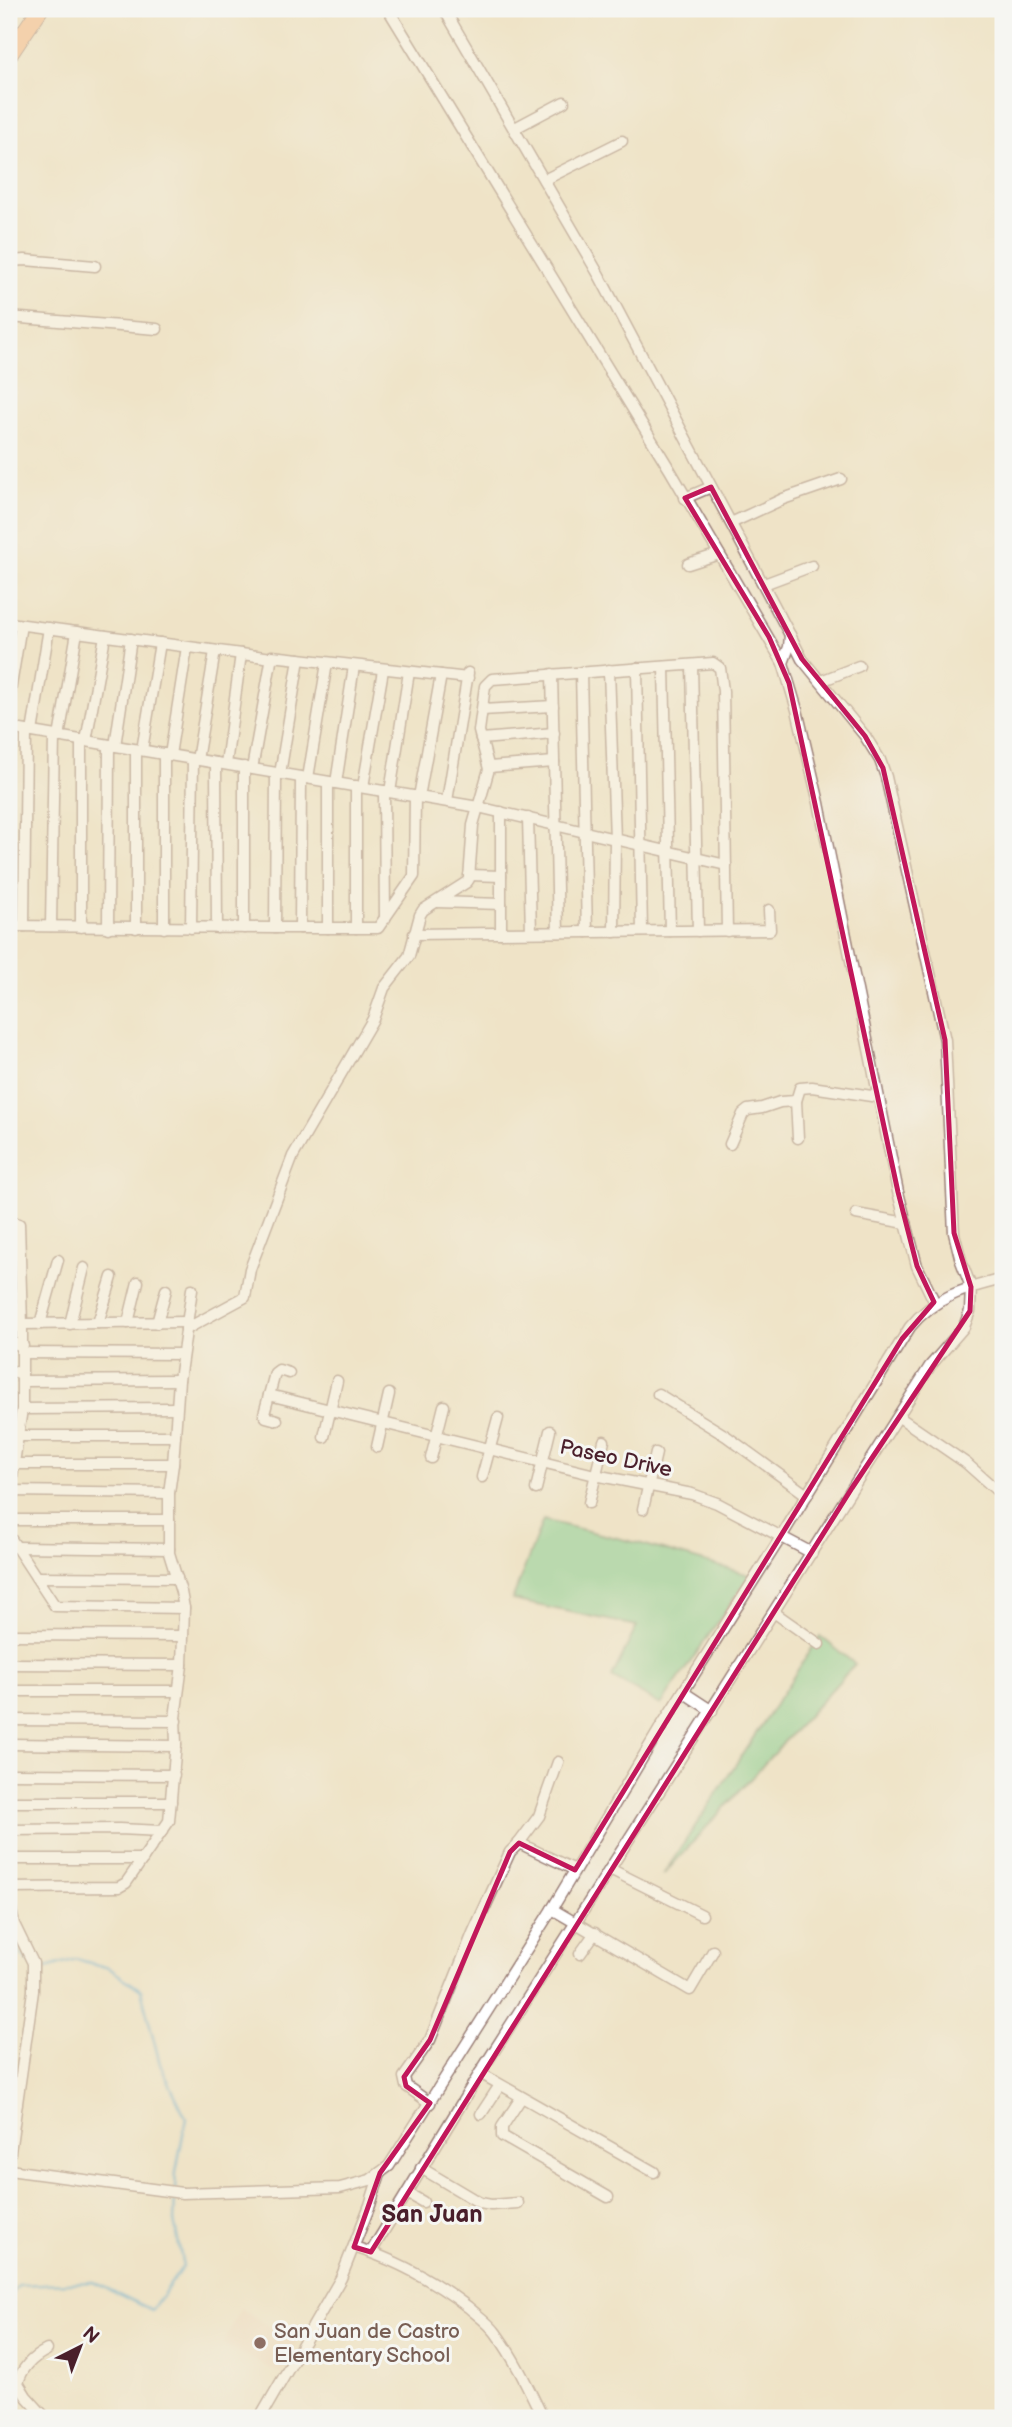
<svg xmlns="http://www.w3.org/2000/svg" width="1012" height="2427" viewBox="0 0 1012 2427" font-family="'Balsamiq Sans',sans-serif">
	<rect width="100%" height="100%" fill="#f6f6f2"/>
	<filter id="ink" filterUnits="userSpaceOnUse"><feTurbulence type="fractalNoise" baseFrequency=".0143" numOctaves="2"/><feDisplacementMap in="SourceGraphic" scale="14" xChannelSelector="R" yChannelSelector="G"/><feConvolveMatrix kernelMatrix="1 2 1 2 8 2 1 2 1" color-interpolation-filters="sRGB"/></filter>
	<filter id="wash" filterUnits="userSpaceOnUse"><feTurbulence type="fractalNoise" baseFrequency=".00686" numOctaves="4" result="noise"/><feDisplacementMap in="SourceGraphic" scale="28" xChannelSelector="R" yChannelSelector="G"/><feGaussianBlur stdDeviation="1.57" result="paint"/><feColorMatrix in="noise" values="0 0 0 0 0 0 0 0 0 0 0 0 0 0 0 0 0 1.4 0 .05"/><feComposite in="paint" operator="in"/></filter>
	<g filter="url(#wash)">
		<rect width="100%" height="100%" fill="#efe3c7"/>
		<!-- built -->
		<path fill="#efd6bc" d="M240 2309 297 2342 283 2375 223 2344Z"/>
		<!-- green -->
		<g fill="#7acd90" stroke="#62765e" stroke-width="2">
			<path d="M543 1520 642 1544 750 1575 661 1705 612 1677 637 1626 512 1600Z"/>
			<path d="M820 1636 855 1664 663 1875Z"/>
		</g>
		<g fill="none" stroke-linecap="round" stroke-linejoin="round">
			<!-- stream -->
			<g stroke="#56a6d0" stroke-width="2.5">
				<path d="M9 1941 28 1962"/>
				<path d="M37 1971 76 1959 109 1968 141 1990 160 2064 186 2118 176 2172 175 2189"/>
				<path d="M9 2297 19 2285 93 2282 152 2310 183 2266 174 2221 175 2196"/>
			</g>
		</g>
	</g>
	<g filter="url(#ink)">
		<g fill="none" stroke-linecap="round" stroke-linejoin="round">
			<defs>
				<g id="minor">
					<path d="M388 9 670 470 783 663"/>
					<path d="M444 9 599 275 790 635 789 647 783 663 797 710 819 803 898 1192 917 1266 935 1303"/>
					<path d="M515 128 564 102"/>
					<path d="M544 180 622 141"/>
					<path d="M9 261 25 260 95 266"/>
					<path d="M9 317 157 329"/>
					<path d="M685 498 711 487"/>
					<path d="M731 523 783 499 841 479"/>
					<path d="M688 564 719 554"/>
					<path d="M764 584 812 566"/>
					<path d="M9 623 272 658"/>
					<path d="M692 665 698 931"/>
					<path d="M664 667 670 931"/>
					<path d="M637 668 642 931"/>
					<path d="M609 670 615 839 614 932"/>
					<path d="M581 672 587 932"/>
					<path d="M552 674 558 932"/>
					<path d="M821 681 859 666"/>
					<path d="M9 698 21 625"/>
					<path d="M482 710 553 706"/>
					<path d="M9 728 478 807 726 865"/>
					<path d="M32 732 49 628"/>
					<path d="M59 737 77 632"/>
					<path d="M481 739 554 733"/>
					<path d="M81 740V927"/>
					<path d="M86 741 105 636"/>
					<path d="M115 746 131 639"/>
					<path d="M136 750V928"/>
					<path d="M142 750 160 643"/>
					<path d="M170 755 187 647"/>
					<path d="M197 760 215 651"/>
					<path d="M216 763 217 928"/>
					<path d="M226 764 241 654"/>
					<path d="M244 767V928"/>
					<path d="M489 767 554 762"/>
					<path d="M252 769 272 656 468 678"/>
					<path d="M280 774 299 659"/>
					<path d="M308 778 327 663"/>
					<path d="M336 783 354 666"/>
					<path d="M363 787 383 670"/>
					<path d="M384 791 385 919"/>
					<path d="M390 792 409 672"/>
					<path d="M419 797 441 675"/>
					<path d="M447 801 468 673"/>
					<path d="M501 812V933"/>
					<path d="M528 818 531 932"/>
					<path d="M469 875 501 876"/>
					<path d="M437 902 501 904"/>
					<path d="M9 926 275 928 276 773"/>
					<path d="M24 926 26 731"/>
					<path d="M51 926 54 736"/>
					<path d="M108 928 109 745"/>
					<path d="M164 928V754"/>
					<path d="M191 928 193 759"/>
					<path d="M275 928H378L414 876 415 796"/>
					<path d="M300 928 301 777"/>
					<path d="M328 928V782"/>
					<path d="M356 928V786"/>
					<path d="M414 934 770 930 769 910"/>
					<path d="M798 1138 796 1101 800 1088 812 1087 878 1097"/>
					<path d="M730 1144 743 1114 748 1110 762 1108 780 1102 796 1101"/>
					<path d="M856 1214 906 1223"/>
					<path d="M9 1221 19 1224 22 1324V1409L9 1497"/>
					<path d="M98 1323 112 1277"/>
					<path d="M128 1323 138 1282"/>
					<path d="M157 1323 166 1290"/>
					<path d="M22 1324 188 1322"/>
					<path d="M40 1324 58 1260"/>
					<path d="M70 1324 84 1268"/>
					<path d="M186 1329 245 1297 250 1269 293 1156 373 1019 384 988 409 956 420 915 423 910 467 882 469 879 473 825 489 769 479 731 485 686 492 679 713 663 720 668 723 691 727 931"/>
					<path d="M9 1342 23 1346"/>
					<path d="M22 1353 182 1354"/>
					<path d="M9 1370 22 1374"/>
					<path d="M22 1381 179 1380"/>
					<path d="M658 1394 726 1436 807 1495"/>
					<path d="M269 1395 595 1475 692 1494 717 1503 812 1553"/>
					<path d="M22 1409 176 1408"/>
					<path d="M899 1417 966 1463 1003 1496"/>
					<path d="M277 1420 266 1417 264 1414 275 1373 279 1370 289 1373"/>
					<path d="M19 1436H175"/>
					<path d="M324 1437 337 1381"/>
					<path d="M377 1447 389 1394"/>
					<path d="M431 1458 444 1406"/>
					<path d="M13 1464H173"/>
					<path d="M482 1477 498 1418"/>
					<path d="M536 1489 550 1431"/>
					<path d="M9 1491 169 1493"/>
					<path d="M589 1503 604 1441"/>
					<path d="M643 1509 656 1453"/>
					<path d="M9 1520H169"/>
					<path d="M9 1536 55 1606 184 1608"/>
					<path d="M16 1547 169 1549"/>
					<path d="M36 1577 177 1578"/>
					<path d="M775 1613 819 1644"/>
					<path d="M9 1635 183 1636"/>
					<path d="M9 1664 182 1665"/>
					<path d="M9 1691H178"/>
					<path d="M683 1692 712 1711"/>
					<path d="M9 1720 176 1721"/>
					<path d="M9 1744 176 1746"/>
					<path d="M9 1774 174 1775"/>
					<path d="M9 1802H171"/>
					<path d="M9 1830 119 1829 162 1831"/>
					<path d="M519 1843 539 1816 558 1762"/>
					<path d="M9 1859H143"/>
					<path d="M610 1869 702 1915"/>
					<path d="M9 1888 119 1887 126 1883 169 1821 176 1743 175 1718 182 1665 184 1608 181 1592 169 1553V1493L173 1464 179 1380 192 1289"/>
					<path d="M9 1901 14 1924 33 1963V1991L9 2159"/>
					<path d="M552 1909 690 1990 713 1951"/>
					<path d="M580 1954 595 1933"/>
					<path d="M480 2073 654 2172"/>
					<path d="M521 2098 502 2127V2136L608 2197"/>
					<path d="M430 2103 406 2086 404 2077 430 2040 473 1933 510 1852 519 1843 575 1870"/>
					<path d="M481 2114 500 2085"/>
					<path d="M421 2168 480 2203 491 2205 518 2203"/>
					<path d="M9 2170 182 2193 340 2188 370 2180 389 2166 552 1909 659 1730 781 1537 910 1327C934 1297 966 1288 1003 1279"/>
					<path d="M407 2193 423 2202"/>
					<path d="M354 2247C397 2260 433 2280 468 2307 477 2315 489 2323 496 2333 515 2359 529 2389 543 2418"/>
					<path d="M371 2252 480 2073 930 1366 964 1327 970 1311 971 1287 961 1261 954 1233 945 1040 886 777 880 760 865 736 802 659 790 635"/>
					<path d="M46 2418 26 2396 18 2383C22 2367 33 2357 47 2350"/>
					<path d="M260 2418 341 2278 370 2205 380 2173"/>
				</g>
				<path id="highway" d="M9 55 40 9"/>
			</defs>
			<!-- minor casing -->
			<use href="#minor" stroke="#9c8179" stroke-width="13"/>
			<!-- highway casing -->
			<use href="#highway" stroke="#9c8179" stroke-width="18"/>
			<!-- minor -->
			<use href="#minor" stroke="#fff" stroke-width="10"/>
			<!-- highway -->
			<use href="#highway" stroke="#fbbb8c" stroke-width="16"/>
		</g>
	</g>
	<!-- marked area -->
	<path d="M0 0H1012V2427H0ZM711 487 802 659 865 736 883 768 945 1040 954 1233 971 1287 970 1311 852 1488 371 2252 354 2247 380 2173 430 2103 406 2086 404 2077 430 2040 510 1852 519 1843 575 1870 902 1339 934 1302 917 1266 898 1192 789 683 769 637 685 498Z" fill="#efe3c7" fill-opacity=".55" fill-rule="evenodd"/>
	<path fill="none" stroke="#c2185b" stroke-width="5" stroke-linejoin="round" d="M711 487 802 659 865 736 883 768 945 1040 954 1233 971 1287 970 1311 852 1488 371 2252 354 2247 380 2173 430 2103 406 2086 404 2077 430 2040 510 1852 519 1843 575 1870 902 1339 934 1302 917 1266 898 1192 789 683 769 637 685 498Z"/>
	<!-- markers -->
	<circle fill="#8d6e63" stroke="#f6f6f2" stroke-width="2.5" cx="260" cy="2343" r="7"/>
	<g text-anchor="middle" stroke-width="6" stroke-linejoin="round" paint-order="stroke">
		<!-- street labels -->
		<g font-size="21" fill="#4a1f2b" stroke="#f6f6f2">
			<text transform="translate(616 1458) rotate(12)" y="7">Paseo Drive</text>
		</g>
		<!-- education labels -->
		<g font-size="21" fill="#785e54" stroke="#f6f6f2" text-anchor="start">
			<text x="274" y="2338">San Juan de Castro<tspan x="274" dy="24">Elementary School</tspan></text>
		</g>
		<!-- quarter labels -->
		<g font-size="24" font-weight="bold" fill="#4a1f2b" stroke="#f6f6f2">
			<text x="432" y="2222">San Juan</text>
		</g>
	</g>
	<!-- margin -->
	<rect width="1012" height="2427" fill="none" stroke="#f6f6f2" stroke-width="35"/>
	<!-- north arrow -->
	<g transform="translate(80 2347) rotate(42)" stroke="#f6f6f2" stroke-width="5" paint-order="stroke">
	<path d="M0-5L12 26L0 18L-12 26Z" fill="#4a1f2b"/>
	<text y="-10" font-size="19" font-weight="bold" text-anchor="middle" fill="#4a1f2b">N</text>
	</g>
</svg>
